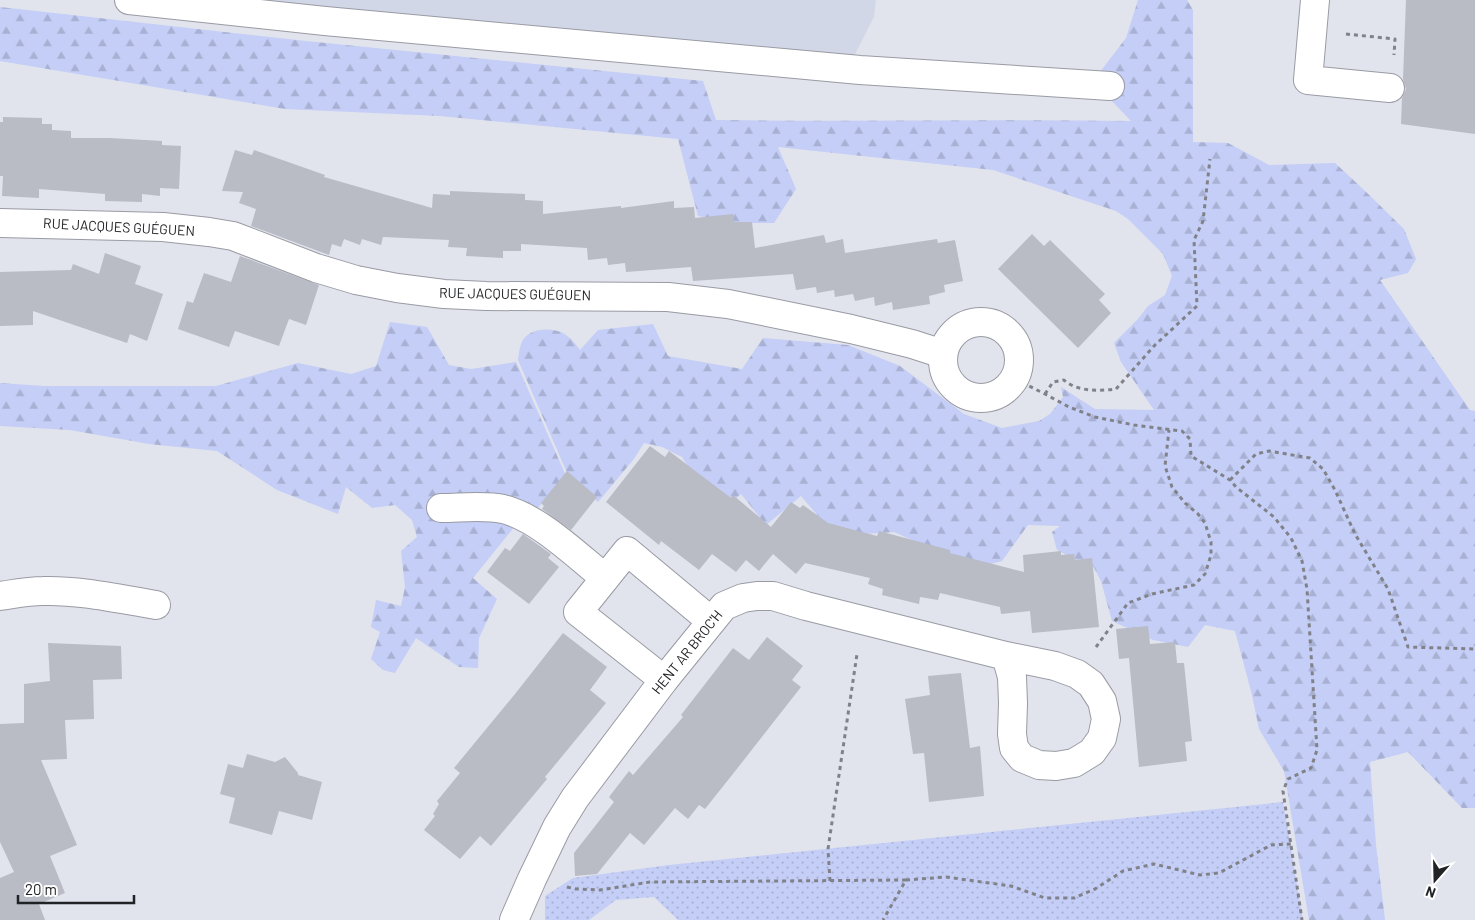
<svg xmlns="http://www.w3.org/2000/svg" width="1475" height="920" viewBox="0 0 1475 920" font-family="Barlow,sans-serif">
	<defs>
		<pattern id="grass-dots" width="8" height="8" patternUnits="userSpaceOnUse" patternTransform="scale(1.25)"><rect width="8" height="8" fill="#c4cef6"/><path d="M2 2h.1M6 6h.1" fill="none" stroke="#a8b1d3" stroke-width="1.8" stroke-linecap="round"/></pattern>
		<pattern id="forest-firs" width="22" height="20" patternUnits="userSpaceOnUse" patternTransform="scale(1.25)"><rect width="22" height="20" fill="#c4cef6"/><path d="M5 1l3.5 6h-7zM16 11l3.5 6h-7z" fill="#a8b1d3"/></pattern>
	</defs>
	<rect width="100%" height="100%" fill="#e1e3ed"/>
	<!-- built -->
	<path fill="#d2d7e7" d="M255 0H876L874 17 851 62Z"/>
	<!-- grass -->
	<path fill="url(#grass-dots)" d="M1283 802 1303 920H678L654 897 616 900 589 920H545V896L573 878 669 865Z"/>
	<!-- forest -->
	<g fill="url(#forest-firs)">
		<path d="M1138 0H1187L1193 10V142L1228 143 1269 165 1335 163 1363 189 1404 229 1416 259 1408 273 1380 280 1470 410 1475 411V808H1462L1408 752 1370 762 1376 845 1385 920H1309L1284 771 1259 729 1252 695 1235 631 1205 625 1188 647 1153 640 1112 621 1101 581 1092 564 1076 560 1057 550 1052 532 1060 526 1028 525 1002 561 975 568 894 532 835 536 801 496 766 525 741 494 732 502 689 468 682 457 662 447 644 443 633 460 598 502 568 475 518 360C519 355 519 349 521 344 527 328 550 327 563 333 570 337 576 344 580 350L598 330 653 324 668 356 742 369 763 338 848 345 900 366 964 414 1002 428 1039 421 1050 414 1063 397 1061 387 1095 409 1154 410 1121 362 1114 343 1138 319 1148 306 1165 295 1172 276 1163 254 1128 219 1116 211 993 170 778 147 796 189 774 223H740L698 216 678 139 440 116 285 109 0 61V7L306 41 703 81 716 120C854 122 993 119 1131 121L1110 99 1100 72 1126 38Z"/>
		<path d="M390 322 427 327 449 365 471 369 516 362 566 476 535 511 520 520 473 578 497 599 479 638 478 668 459 667 416 638 395 673 383 670 371 659 380 632 371 627 376 600 401 606 405 587 401 551 417 537 412 520 395 505 372 508 346 487 338 514 277 490 217 451 149 444 70 430 0 426V383L44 386H216L298 363 351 374 376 366Z"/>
	</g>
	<!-- building -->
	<g fill="#b9bbc5">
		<path d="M1406 0H1475V134L1401 124 1402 98 1406 89 1403 79Z"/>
		<path d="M3 117 42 118V124H52V130L71 131V138H110L162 141V145L181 146 179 189 160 188V196L142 194V202L105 201V194L39 189V198L2 196 3 176H0V122H3Z"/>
		<path d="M235 150 252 155 254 150 325 175 324 177 432 208 433 194 450 195V191L525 194V200L543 201V214L621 206V208L674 201V208L694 207 695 218 733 214 734 222H752L755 248 824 235 826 243 843 239 845 253 937 239 938 243 955 240 963 281 944 285 945 292 929 296 930 304 893 310 892 302 875 306 874 297 855 301 853 294 835 297 834 290 817 293 816 287 796 290 793 274 693 281 691 267 626 272 625 263 608 265 607 258 588 260 587 248 521 244V251H503V258L466 256 467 248 448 247 449 240 383 237 381 245 362 239 360 245 344 239 341 247 332 244 329 255 251 226 256 209 239 203 243 192 222 191Z"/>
		<path d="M1032 234 1044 246 1050 240 1105 294 1099 300 1111 313 1078 348 998 269Z"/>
		<path d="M105 253 141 266 135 284 163 294 147 341 130 334 127 343 33 311V325L0 326V272L71 270 73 264 99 274Z"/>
		<path d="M240 256 319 285 306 325 289 319 279 346 235 331 229 347 178 329 187 301 193 303 204 273 231 282Z"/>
		<path d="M650 446 665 457 669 451 731 498 733 495 771 527 791 502 800 508 803 505 828 523 877 536 879 531 950 550V553L1024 572 1023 555 1061 551V555L1074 554 1075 560 1092 558 1099 627 1032 633 1030 611 1001 614 1000 607 940 593 938 600 920 597 919 604 882 595 883 589 868 584 870 578 805 563 796 574 773 554 759 571 746 560 736 572 712 554 699 570 661 541 659 545 606 502Z"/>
		<path d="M567 471 597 497 571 530 542 509 544 506 541 503Z"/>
		<path d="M523 534 551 554 548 558 559 567 529 604 487 572 505 548 510 551Z"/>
		<path d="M1148 626 1150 644 1175 642 1177 663H1184L1192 741 1185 742 1187 761 1139 767 1129 658 1119 659 1116 629Z"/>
		<path d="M563 633 607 667 590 690 606 703 545 777 547 779 491 846 480 836 460 859 424 830 435 816 433 814 439 804 437 801 460 773 454 768 515 694Z"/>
		<path d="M767 637 803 666 792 680 801 687 736 770 705 809 699 805 688 819 675 808 644 845 630 833 597 874 575 876 574 853 614 802 609 797 629 771 633 775 683 717 681 715 733 648 749 660Z"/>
		<path d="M48 643 121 646 122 679 93 680 94 719 65 720 67 759 41 760 77 845 50 856 65 893 39 904 45 920H0V878L14 872 0 842V724L24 723V684L50 681Z"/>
		<path d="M961 673 970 748 980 746 984 796 929 802 924 753 913 754 905 699 930 695 928 676Z"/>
		<path d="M247 754 275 762 285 757 298 773V775L322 782 312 820 279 811 272 835 229 823 235 798 220 794 228 764 243 768Z"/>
	</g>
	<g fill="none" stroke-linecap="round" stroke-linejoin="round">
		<defs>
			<g id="minor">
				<path d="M129 0 325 21 860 70 1110 86"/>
				<path d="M1315 0 1308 80 1390 88"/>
				<path d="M0 223 163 227 209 232 233 236 316 268 356 280 397 288 444 294 486 296 668 297 728 304 851 329 912 344 943 354"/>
				<circle cx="981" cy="360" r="38"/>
				<path d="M441 508C460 508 485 505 503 509 539 518 576 555 605 578"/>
				<path d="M0 596C14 594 28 591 43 591 80 590 119 599 156 605"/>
				<path d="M664 680 578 612 627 551 711 621"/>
				<path d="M514 920 532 879 557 827 575 798 664 680 724 606 743 598 757 596H773L806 606 1006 656 1055 666 1077 674 1091 684 1102 701 1106 719 1102 738 1092 752 1074 763 1056 766 1039 765 1022 758 1014 748 1012 734 1013 703 1012 677 1006 656"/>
			</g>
		</defs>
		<!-- minor casing -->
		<use href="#minor" stroke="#999ba4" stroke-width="30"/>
		<!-- path -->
		<g stroke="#818289" stroke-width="3" stroke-dasharray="4 4" stroke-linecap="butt">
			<path d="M1346 34 1395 39 1394 55"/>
			<path d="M1015 379 1045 394 1069 407 1095 417 1134 425 1182 431 1190 439 1191 456 1230 480 1236 487 1274 517 1291 538 1302 561 1307 589 1317 750 1311 768 1288 779 1283 791 1302 920"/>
			<path d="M1045 394 1053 382 1064 380C1077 392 1099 391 1116 389L1154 346 1197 306 1194 240 1203 221 1210 159"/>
			<path d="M1230 480 1256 454 1269 451 1310 458 1323 469 1335 490 1355 534 1388 589 1408 647 1475 649"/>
			<path d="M1096 647 1128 603 1152 594 1194 585 1205 574 1211 555V542L1205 523 1198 514 1185 503 1172 487 1165 466 1169 430"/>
			<path d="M906 880 946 877 1011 886 1045 898H1074L1095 889 1123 871 1154 864 1200 875 1219 873 1271 845 1291 844"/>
			<path d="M830 881 828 849 857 654"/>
			<path d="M567 887 576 889 600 890 650 882 906 880 883 920"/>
		</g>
		<!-- minor -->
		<use href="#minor" stroke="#fff" stroke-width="28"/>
	</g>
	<g text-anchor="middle" stroke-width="5" stroke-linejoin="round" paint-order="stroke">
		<!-- street labels -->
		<g font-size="14" fill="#212225" stroke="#fff">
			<text transform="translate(119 227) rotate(3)" y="5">RUE JACQUES GUÉGUEN</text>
			<text transform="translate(515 294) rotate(1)" y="5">RUE JACQUES GUÉGUEN</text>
			<text transform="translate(687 652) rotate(-51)" y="5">HENT AR BROC'H</text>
		</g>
	</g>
	<!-- north arrow -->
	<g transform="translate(1435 880) rotate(200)" stroke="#ffffff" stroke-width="4" paint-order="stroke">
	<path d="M0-4L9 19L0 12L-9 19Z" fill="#212225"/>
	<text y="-8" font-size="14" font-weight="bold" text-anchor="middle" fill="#212225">N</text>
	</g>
	<!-- scale -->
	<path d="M18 895v8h116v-8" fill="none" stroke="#212225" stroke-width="2.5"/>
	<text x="25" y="895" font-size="15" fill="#212225" stroke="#ffffff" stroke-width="4" paint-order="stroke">20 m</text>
</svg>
